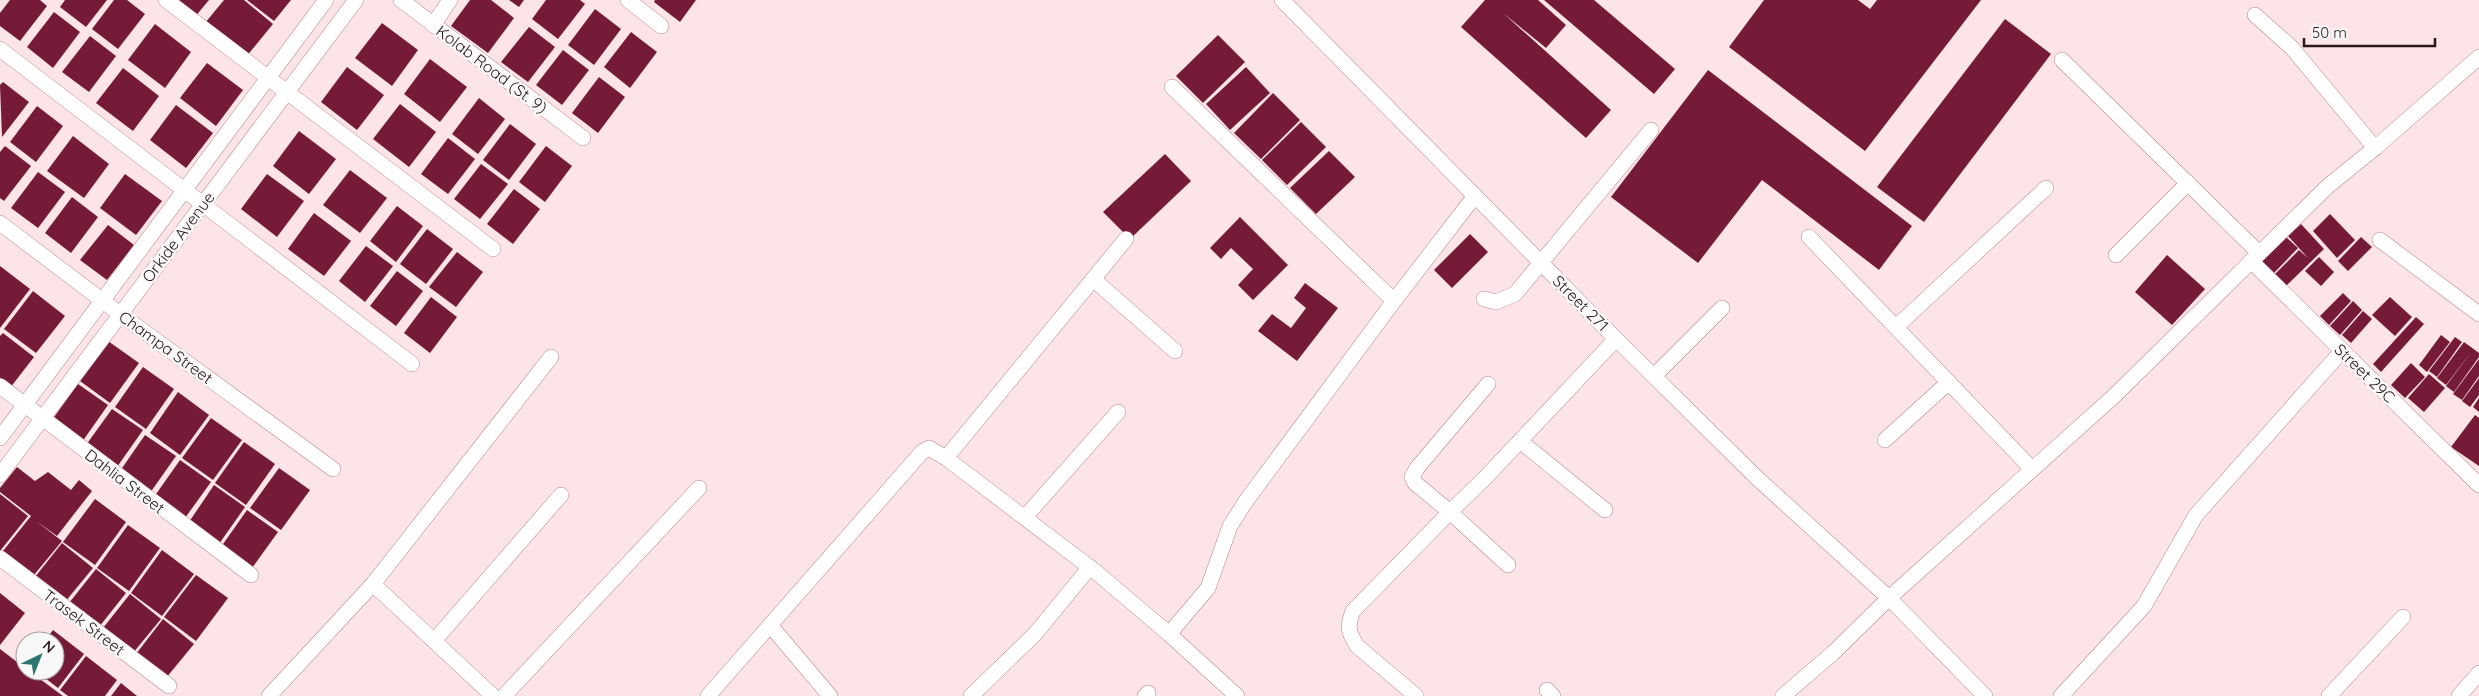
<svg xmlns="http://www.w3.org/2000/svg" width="2479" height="696" viewBox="0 0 2479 696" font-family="Quicksand,sans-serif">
	<rect width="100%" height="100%" fill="#fce4e8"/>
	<!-- building -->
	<g fill="#761b37">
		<path d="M10 0H40L47 6 20 41 0 26V13Z"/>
		<path d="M65 0H107L86 27 60 7Z"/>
		<path d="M114 0H127L145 14 118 49 92 29Z"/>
		<path d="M171 0H209L194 18Z"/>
		<path d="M224 0H244L273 24 246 57 205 23Z"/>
		<path d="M247 0H291L274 21Z"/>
		<path d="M470 0H491L514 18 488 53 451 26Z"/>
		<path d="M509 0H524L519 7Z"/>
		<path d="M546 0H580L585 4 558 39 532 19Z"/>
		<path d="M655 0H696L680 22 654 2Z"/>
		<path d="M1485 0H1538L1566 25 1546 48 1503 13 1611 110 1586 138 1461 27Z"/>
		<path d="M1544 0H1594L1675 69 1654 94Z"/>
		<path d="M1764 0H1858L1870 9 1877 0H1981L1865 151 1729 47Z"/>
		<path d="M595 9 621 29 594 65 568 45Z"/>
		<path d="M54 12 80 32 53 68 27 47Z"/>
		<path d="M2005 19 2051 54 1924 222 1877 187Z"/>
		<path d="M382 23 418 50 392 86 355 58Z"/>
		<path d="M155 24 191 52 165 88 128 60Z"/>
		<path d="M529 27 555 47 528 82 501 62Z"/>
		<path d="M631 32 657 52 630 88 604 67Z"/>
		<path d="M1218 35 1245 62 1203 103 1176 76Z"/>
		<path d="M90 36 116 56 89 92 62 72Z"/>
		<path d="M563 50 589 70 562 105 536 85Z"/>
		<path d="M430 59 467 87 440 122 404 94Z"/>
		<path d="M207 63 243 90 216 126 180 98Z"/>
		<path d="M347 67 384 95 357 130 321 102Z"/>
		<path d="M1246 67 1270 93 1230 130 1206 104Z"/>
		<path d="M123 68 159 96 133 131 96 103Z"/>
		<path d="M1708 70 1912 226 1879 270 1762 180 1698 263 1611 197Z"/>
		<path d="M599 77 625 97 598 133 572 113Z"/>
		<path d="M3 82 29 102 2 137 0 85Z"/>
		<path d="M1273 93 1300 120 1261 159 1234 133Z"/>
		<path d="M479 98 505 119 478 154 452 134Z"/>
		<path d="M400 104 436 132 409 167 373 139Z"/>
		<path d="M176 105 213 133 186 168 150 140Z"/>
		<path d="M37 106 63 126 36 162 10 142Z"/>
		<path d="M1301 122 1326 147 1287 185 1262 160Z"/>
		<path d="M510 124 536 144 509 180 483 160Z"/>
		<path d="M299 131 336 159 309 194 273 166Z"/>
		<path d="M73 136 109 164 84 198 47 171Z"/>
		<path d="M448 138 475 159 448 194 421 174Z"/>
		<path d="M5 146 31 166 4 201 0 198V152Z"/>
		<path d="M546 146 572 166 545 202 519 182Z"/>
		<path d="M1329 151 1355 177 1316 214 1290 188Z"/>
		<path d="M1165 154 1191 181 1130 239 1103 212Z"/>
		<path d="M481 164 508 184 480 219 454 199Z"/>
		<path d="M350 170 387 198 360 233 323 205Z"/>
		<path d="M38 172 65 192 38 228 11 208Z"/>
		<path d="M125 174 162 201 136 235 100 208Z"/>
		<path d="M267 174 304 201 277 237 241 209Z"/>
		<path d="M514 189 540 209 513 244 487 224Z"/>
		<path d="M72 197 98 217 71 253 45 233Z"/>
		<path d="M397 206 423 226 396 262 370 241Z"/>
		<path d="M314 213 351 241 324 276 288 249Z"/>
		<path d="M2330 214 2355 240 2337 258 2313 231Z"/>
		<path d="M1240 217 1288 265 1253 300 1238 285 1253 269 1231 248 1221 259 1210 248Z"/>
		<path d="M2301 224 2324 249 2285 287 2274 275 2299 250 2308 258 2288 236Z"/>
		<path d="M108 225 134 245 107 280 80 260Z"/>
		<path d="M427 229 453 249 426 284 400 264Z"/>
		<path d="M1470 234 1488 252 1452 288 1434 270Z"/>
		<path d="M2286 237 2298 248 2273 274 2261 262Z"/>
		<path d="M2361 237 2372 247 2348 271 2338 261Z"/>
		<path d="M366 246 393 266 365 302 339 281Z"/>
		<path d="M457 252 483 272 456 307 429 287Z"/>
		<path d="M2167 255 2205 289 2172 325 2135 292Z"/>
		<path d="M2319 257 2334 272 2321 286 2305 271Z"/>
		<path d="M0 266 30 289 0 328Z"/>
		<path d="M397 271 423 291 396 326 370 306Z"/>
		<path d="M1305 283 1338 308 1297 361 1258 331 1272 314 1291 328 1306 308 1294 298Z"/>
		<path d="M33 291 65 316 36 353 4 329Z"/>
		<path d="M2343 293 2351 301 2329 325 2320 316Z"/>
		<path d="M431 297 457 317 430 353 404 333Z"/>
		<path d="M2390 297 2412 317 2395 336 2372 315Z"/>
		<path d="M2353 301 2362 310 2340 335 2330 326Z"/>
		<path d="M2363 311 2372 319 2351 343 2342 335Z"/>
		<path d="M2416 317 2424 324 2381 372 2373 364Z"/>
		<path d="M3 333 34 357 10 388 0 380V336Z"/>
		<path d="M2441 335 2450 342 2427 372 2419 365Z"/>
		<path d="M2455 337 2462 342 2437 377 2429 371Z"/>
		<path d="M108 341 139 363 110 403 80 381Z"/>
		<path d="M2464 342 2479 353V357L2454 392 2446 386 2472 351 2446 385 2437 378Z"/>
		<path d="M2479 359V376L2462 400 2453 394Z"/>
		<path d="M2411 363 2425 377 2405 398 2391 385Z"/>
		<path d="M143 367 174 389 146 429 115 407Z"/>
		<path d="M2429 374 2445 388 2424 412 2408 398Z"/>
		<path d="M2479 378V395L2470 407 2462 401Z"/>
		<path d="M78 384 108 405 82 442 52 420Z"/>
		<path d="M178 392 209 415 180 455 150 433Z"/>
		<path d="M2479 398V412L2473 407Z"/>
		<path d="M112 409 143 430 117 467 86 445Z"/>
		<path d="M2475 415 2479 418V466L2451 447Z"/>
		<path d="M211 418 242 440 213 480 182 458Z"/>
		<path d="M145 435 176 456 150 493 120 471Z"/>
		<path d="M244 442 275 464 246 505 215 483Z"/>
		<path d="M180 460 211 482 185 518 154 497Z"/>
		<path d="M17 467 35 481 48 472 71 490 79 480 92 491 57 536 36 521 62 541 34 575 3 551 31 516 0 492V488Z"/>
		<path d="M279 468 310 490 281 530 250 508Z"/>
		<path d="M214 485 245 507 219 544 189 522Z"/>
		<path d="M0 494 28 516 0 551Z"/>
		<path d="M95 499 126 522 95 565 63 542Z"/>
		<path d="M247 510 278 532 252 568 221 547Z"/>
		<path d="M128 525 160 548 129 591 97 568Z"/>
		<path d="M62 543 93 568 65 602 35 577Z"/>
		<path d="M162 550 194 574 162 616 131 593Z"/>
		<path d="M96 569 126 593 99 627 69 603Z"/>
		<path d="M196 575 228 598 196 641 164 617Z"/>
		<path d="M0 593 25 613 0 645Z"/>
		<path d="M130 594 161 619 133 653 103 628Z"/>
		<path d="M163 619 194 644 166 678 136 654Z"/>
		<path d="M53 630 84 654 58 688 36 671H55V641H45Z"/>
		<path d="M0 649 25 668V671H29L63 696H0Z"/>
		<path d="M86 656 117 680 105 696H68L60 690Z"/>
		<path d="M121 683 137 696H111Z"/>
	</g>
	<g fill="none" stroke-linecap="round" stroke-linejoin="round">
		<defs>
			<g id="street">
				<path d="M166 0 493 249"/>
				<path d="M401 0 583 138"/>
				<path d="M628 0 661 26"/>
				<path d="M1282 0 1616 339 1757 478 1889 598 1985 696"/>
				<path d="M2255 15 2292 48 2375 148"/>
				<path d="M433 25 450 0"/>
				<path d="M0 49 412 364"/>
				<path d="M2062 60 2259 253"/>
				<path d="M1172 87 1394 301"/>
				<path d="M0 223 120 314 333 469"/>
				<path d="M1809 237 2032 469"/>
				<path d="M2380 240 2479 314"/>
				<path d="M2116 255 2188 183"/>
				<path d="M2251 261 2479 485"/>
				<path d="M1093 279 1175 351"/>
				<path d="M1484 299 1496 302 1515 294 1651 130"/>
				<path d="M1896 327 2046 188"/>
				<path d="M1654 376 1722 308"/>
				<path d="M0 386 251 575"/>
				<path d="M0 438 326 0"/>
				<path d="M1885 440 1949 382"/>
				<path d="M1520 441 1605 510"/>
				<path d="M946 458 1126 239"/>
				<path d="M0 475 356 0"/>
				<path d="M1025 517 1118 412"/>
				<path d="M0 558 169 686"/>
				<path d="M1508 565 1450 512 1485 478 1616 339"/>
				<path d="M373 584 493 696"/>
				<path d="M770 625 830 696"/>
				<path d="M1169 634 1208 588 1230 526 1246 501 1394 301 1474 197"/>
				<path d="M434 641 561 495"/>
				<path d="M1547 690 1553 696"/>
				<path d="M269 696 373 584 551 357"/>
				<path d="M504 696 699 488"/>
				<path d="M708 696 922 452 929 448 946 458 1096 572 1169 634 1237 696"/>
				<path d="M971 696 1035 634 1090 567"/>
				<path d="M1145 696 1148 693"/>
				<path d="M1416 696 1357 646C1348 632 1347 626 1353 611L1450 512 1415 483 1412 477 1417 468 1488 384"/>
				<path d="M1783 696 1833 653 1889 598 2113 397 2328 186 2375 148 2479 57"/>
				<path d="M2061 696 2144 606 2196 515 2342 351"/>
				<path d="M2329 696 2403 617"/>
				<path d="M2459 696 2479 673"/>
			</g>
		</defs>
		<!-- street casing -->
		<use href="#street" stroke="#b9868f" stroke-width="16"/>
		<!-- street -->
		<use href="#street" stroke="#fff" stroke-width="15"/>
	</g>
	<g text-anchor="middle" stroke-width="5" stroke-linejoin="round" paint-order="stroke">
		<!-- street labels -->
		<g font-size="16" fill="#29161a" stroke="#f8f8f8">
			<text transform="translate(492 69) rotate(37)" y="6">Kolab Road (St. 9)</text>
			<text transform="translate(178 237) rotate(-53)" y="6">Orkide Avenue</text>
			<text transform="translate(1581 303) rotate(45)" y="6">Street 271</text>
			<text transform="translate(166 347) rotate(36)" y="6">Champa Street</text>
			<text transform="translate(2365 373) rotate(44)" y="6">Street 29C</text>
			<text transform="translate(125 481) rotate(37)" y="6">Dahlia Street</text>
			<text transform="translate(84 622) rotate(37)" y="6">Trasek Street</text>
		</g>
	</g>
	<!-- north arrow -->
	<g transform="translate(40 656) rotate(43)"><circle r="24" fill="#f8f8f8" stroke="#a59e9f"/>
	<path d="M0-4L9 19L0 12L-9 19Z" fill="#2d766f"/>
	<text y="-8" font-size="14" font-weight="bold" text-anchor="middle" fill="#29161a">N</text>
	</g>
	<!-- scale -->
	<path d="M2304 38v8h131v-8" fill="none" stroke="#29161a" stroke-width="2.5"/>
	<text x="2312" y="38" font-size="15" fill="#29161a" stroke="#f8f8f8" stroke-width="4" paint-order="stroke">50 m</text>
</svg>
